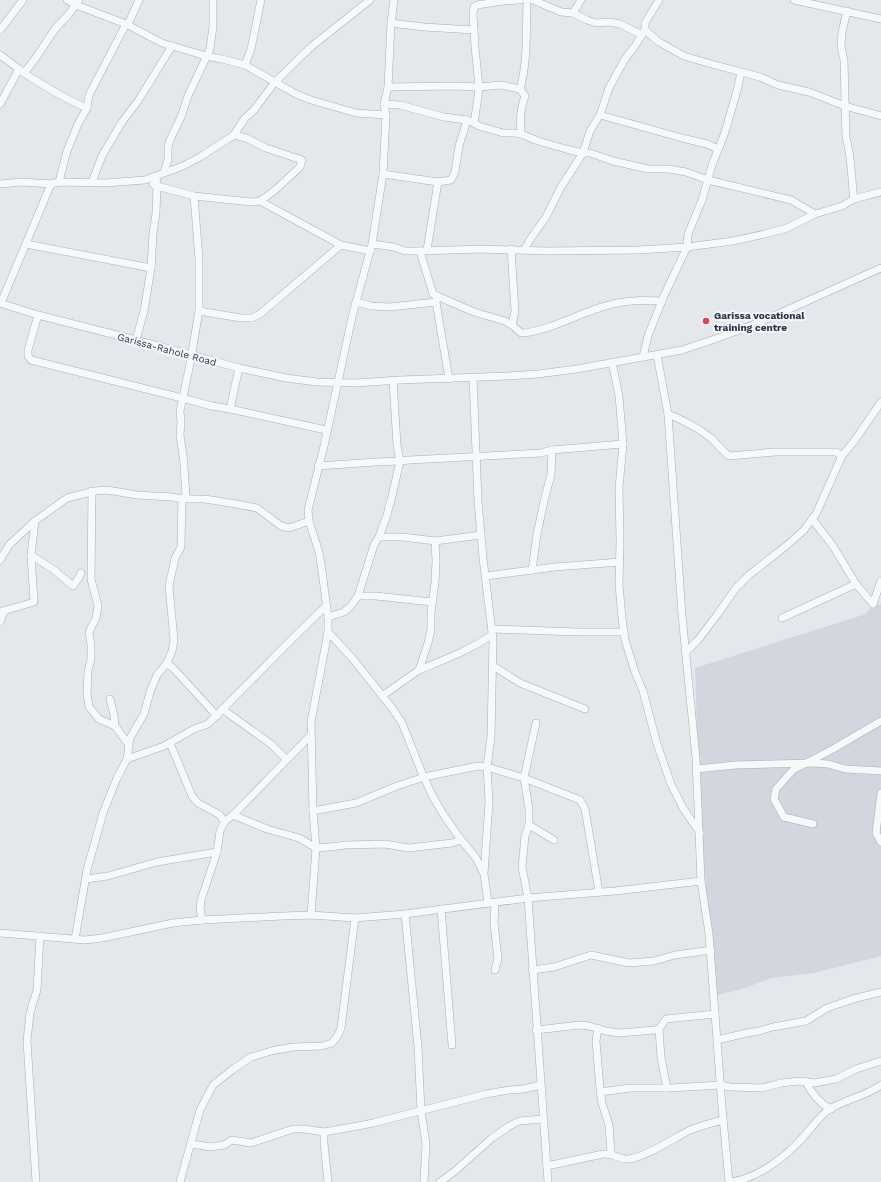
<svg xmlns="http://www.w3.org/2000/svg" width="881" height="1182" viewBox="0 0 881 1182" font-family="'Work Sans',sans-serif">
	<rect width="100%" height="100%" fill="#e4e7ec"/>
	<!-- built -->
	<path fill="#d2d6de" d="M881 604V956L813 973 771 978 745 988 713 996 699 781 695 668 866 614 872 606Z"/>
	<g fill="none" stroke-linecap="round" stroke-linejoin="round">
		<defs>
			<g id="minor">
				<path d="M67 0 76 5 126 24 162 43 206 56 222 59 245 65 296 94 311 100 356 113 386 115"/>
				<path d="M533 0 561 12 573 13 587 20 596 23 610 22 620 24 642 35"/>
				<path d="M794 0 881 19"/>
				<path d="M847 11 842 32 841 46 844 60 846 138C852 157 851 178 854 199"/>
				<path d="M573 13 581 0"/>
				<path d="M391 23 424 27 474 30"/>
				<path d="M0 30 23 0"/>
				<path d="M645 30 659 42 684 56 715 65 760 77 778 85 809 92 845 106 881 116"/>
				<path d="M0 55 19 69"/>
				<path d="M245 65 251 49 261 0"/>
				<path d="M24 73C44 86 65 99 87 108"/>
				<path d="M388 87 454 86 479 87 501 85 520 89"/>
				<path d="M0 104 19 69 24 73 35 59 55 29 69 14 79 0"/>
				<path d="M384 104 400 105 444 117 467 120 474 123 479 126 503 133H514L521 134 538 141 566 149 583 153H590L613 161 648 169H668L686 172 708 180 791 200 815 214"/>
				<path d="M600 115 682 138 707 144 718 149"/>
				<path d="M474 123 478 97 479 87 475 47 473 14 474 7 477 5 503 1 520 0"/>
				<path d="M521 134C520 118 520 111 525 96L520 89C528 62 526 28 527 0"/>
				<path d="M234 135 246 138 266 148 302 160 300 167 274 191 260 201"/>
				<path d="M164 172 168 160V147L170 140 181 117 188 96 210 49 213 26V0"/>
				<path d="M383 174 438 182 451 180 455 172 459 146 467 120"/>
				<path d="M156 177 157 186 194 196 251 202 260 201 341 245 370 251"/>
				<path d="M59 182 67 151 78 124 87 108 89 95 126 24 129 22 139 0"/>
				<path d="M92 182 102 156 122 122 138 101 172 46"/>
				<path d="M0 184 22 182 51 184 59 182 105 183 145 180 183 166 200 157 234 135 245 118 254 110 275 82 312 46 370 0"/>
				<path d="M26 244 151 268 153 234 156 213 157 186 153 184"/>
				<path d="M372 244 394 247 405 251H420L481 249 546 251 638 250 687 247 733 241 765 234 787 228 815 214 842 206 854 199 881 192"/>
				<path d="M511 249 515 311 512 325"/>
				<path d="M427 250 438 182"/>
				<path d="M524 250 531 238 546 217 561 187 583 153 590 131 600 115 609 88 625 59 635 46 645 30V23L659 0"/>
				<path d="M420 251 433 294 437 296 436 302 449 379"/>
				<path d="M437 296 474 312 505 321 512 325 521 333H524C555 329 580 312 609 305 626 300 644 300 662 301"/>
				<path d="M356 302 371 306 390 307 436 302"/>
				<path d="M0 303 38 315 136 340 239 368 286 378 317 382 356 383 400 380 508 376 538 374 577 369 682 350 712 340 758 323 881 268"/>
				<path d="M1 303 51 184"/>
				<path d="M199 311 241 318H252L260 314 341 245"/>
				<path d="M38 315 28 350V356L31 360 182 398 212 406 230 409 326 430"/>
				<path d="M136 340 144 311 151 268"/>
				<path d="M657 355 668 414 682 615 696 758 701 881 709 934 722 1107 729 1182"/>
				<path d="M643 357 648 336 663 298 687 247 688 234 702 200 712 165 724 135 737 91 741 72"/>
				<path d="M612 362 619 396 623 444 619 488 620 541 619 584 622 618 625 640 635 672 643 691 657 744 671 784 683 808 700 833"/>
				<path d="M473 378 478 501 483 558 493 640 491 737 487 767 489 802 484 874 488 903"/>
				<path d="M230 409 239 368"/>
				<path d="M668 414C683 420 698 428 711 438 717 444 723 451 729 456L775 452H836L842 456"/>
				<path d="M318 466 376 462 400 461 409 460 541 453 552 450 623 444"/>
				<path d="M92 491 91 579 98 606 96 618 89 632 91 645V659L88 671 87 693 89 707 99 719 115 726"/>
				<path d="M812 519 833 546 856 584 873 604"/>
				<path d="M379 537H403L435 541 481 535"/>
				<path d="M31 555 54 570 73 586 78 579 81 573"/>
				<path d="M0 560 9 545 35 521 67 498 95 491 107 490 137 495 172 497 182 499H205L236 504 257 508 281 526 289 528 309 521"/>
				<path d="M532 570 537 534 545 497 551 475 552 450"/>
				<path d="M486 576 555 567 620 562"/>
				<path d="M358 596H376L432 602"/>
				<path d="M873 604 881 581"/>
				<path d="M0 612 34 602 31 555 35 521"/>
				<path d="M328 617 344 612 350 607 358 596 374 545 379 537 387 515 392 496 400 461 397 445 393 380"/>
				<path d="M782 618 856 584"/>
				<path d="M0 622 4 611"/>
				<path d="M492 629 578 632H624"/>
				<path d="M328 632 353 659 392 708 402 723 422 773 432 795 443 814 459 837 476 858 483 872"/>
				<path d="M686 652 698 640 717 615 736 588 749 575 786 546 804 530 816 514 842 456 855 440 881 402"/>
				<path d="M167 663 172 651 174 640 169 586 175 558 181 547 182 499 186 495 184 467V463L180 435 181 422 180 411 190 364 199 311V259L194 196"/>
				<path d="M493 666 520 683 585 709"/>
				<path d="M419 670C446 659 468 651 492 635"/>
				<path d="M382 696 419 670 428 643 431 630V612L435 583 436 561 435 541"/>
				<path d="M110 699 114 715 115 726 128 744"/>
				<path d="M222 709 271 744 286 759"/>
				<path d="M536 723 524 778 529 809V825L525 836 522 867 528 898 548 1182"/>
				<path d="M170 743 192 796 198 803 220 815 224 822"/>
				<path d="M127 759 130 738 144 714 150 692 157 675 167 663 174 669 217 716"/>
				<path d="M696 769 736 765 814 763 828 764 845 769 881 771"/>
				<path d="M881 793 876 833 881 842"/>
				<path d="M313 811 356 803 397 786 424 777 478 766 487 767 524 778 580 800 585 809 599 892"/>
				<path d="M233 815 267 829 299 838 316 848 329 847 346 845 385 844 408 848 452 843 461 840"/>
				<path d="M813 824 784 817 774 799 776 789 793 770 833 749 881 721"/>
				<path d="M529 825 554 840"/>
				<path d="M86 879 108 876 157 862 217 852"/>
				<path d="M495 903 494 923 498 959 495 970"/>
				<path d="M441 909 452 1045"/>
				<path d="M405 914 418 1047 421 1111 426 1144 424 1182"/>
				<path d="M311 915 316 848 313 811 311 722 328 632V617L322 571 319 552 309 521 308 510 324 446 353 313 372 244 383 174 386 115 384 104 388 87 391 23 394 0"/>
				<path d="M202 920 200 909 201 900 217 852 220 831 224 822 233 815 310 736"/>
				<path d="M0 933 85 940 102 938 173 923 202 920 283 916 311 915 355 918 405 914 528 898 615 891 701 881"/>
				<path d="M75 939 87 870 103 813 117 778 127 759 164 746 194 729 208 724 292 639 326 606"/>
				<path d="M532 970 554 967 591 955 629 963 654 961 675 955 711 950"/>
				<path d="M598 1028 596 1041 600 1088 602 1103 609 1125 611 1154"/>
				<path d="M659 1029 661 1058 667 1088"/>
				<path d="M536 1030 580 1025 589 1026 606 1031 619 1033 655 1030 659 1029 666 1019 715 1014"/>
				<path d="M717 1040 747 1033 759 1031 773 1027 806 1021 827 1008 853 999 881 992"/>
				<path d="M806 1082C811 1092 820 1104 831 1109"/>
				<path d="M600 1092 631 1088H670L721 1085 730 1087 762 1088 781 1083 800 1081 814 1083 836 1079 856 1069 881 1061"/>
				<path d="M324 1132V1143L328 1182"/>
				<path d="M191 1144 211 1147 224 1145 232 1140 251 1143 293 1129H304L324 1132 358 1126 373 1123 486 1094 510 1090 523 1089 541 1085"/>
				<path d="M547 1166 603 1154C613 1153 620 1160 629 1159 647 1156 671 1140 688 1131 699 1126 711 1123 723 1120"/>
				<path d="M36 1182 27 1041 30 1013 37 990 40 936"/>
				<path d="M180 1182 200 1110 213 1085 232 1070 251 1057 275 1050 294 1047 322 1046 332 1043 337 1037 341 1028 355 918"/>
				<path d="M440 1182 455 1171 492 1138 508 1127 519 1121 543 1119"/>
				<path d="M731 1182C759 1178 787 1156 805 1135 813 1126 819 1117 828 1110 845 1099 865 1097 881 1085"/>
			</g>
		</defs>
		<!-- minor casing -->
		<use href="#minor" stroke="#a9aeb7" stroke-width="8"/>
		<!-- minor -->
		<use href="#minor" stroke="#f7f8fa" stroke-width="7"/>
	</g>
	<!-- markers -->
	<circle fill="#d1495b" stroke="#f4f6f9" stroke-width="1.5" cx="706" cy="321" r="4"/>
	<g text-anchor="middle" stroke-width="4" stroke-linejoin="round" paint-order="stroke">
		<!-- poi labels -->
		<g font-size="10" font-weight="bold" fill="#2b3445" stroke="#f4f6f9" text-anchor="start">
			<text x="714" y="319">Garissa vocational<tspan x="714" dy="12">training centre</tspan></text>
		</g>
		<!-- street labels -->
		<g font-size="10" fill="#2b3445" stroke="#f4f6f9">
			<text transform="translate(167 349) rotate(15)" y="4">Garissa-Rahole Road</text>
		</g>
	</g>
</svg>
